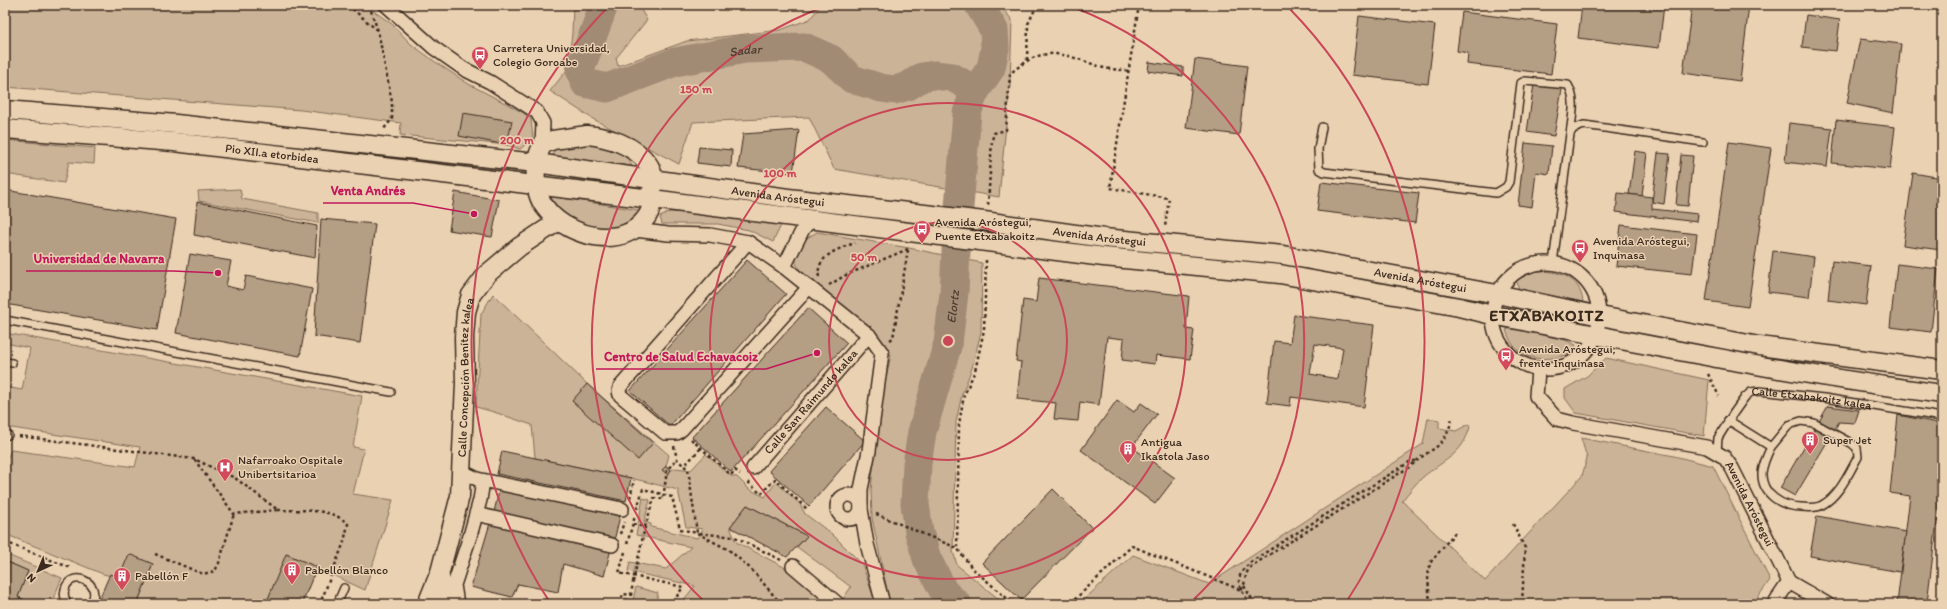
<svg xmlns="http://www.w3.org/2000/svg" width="1947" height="609" viewBox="0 0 1947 609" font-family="Itim,sans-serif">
	<rect width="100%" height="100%" fill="#ead1b2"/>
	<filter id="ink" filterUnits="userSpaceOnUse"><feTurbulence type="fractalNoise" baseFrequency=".025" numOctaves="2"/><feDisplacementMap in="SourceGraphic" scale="8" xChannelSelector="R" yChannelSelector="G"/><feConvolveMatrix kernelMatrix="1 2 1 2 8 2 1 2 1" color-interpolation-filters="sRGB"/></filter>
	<g filter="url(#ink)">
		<!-- green -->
		<g fill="#cbb397" stroke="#836e5a">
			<path d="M5 5H365L392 24 411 44 434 61 467 83 522 112 531 119 533 139 520 149 507 145 400 135 401 123 301 110 5 87Z"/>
			<path d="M573 5H638L647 20 616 58 618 66 687 41 780 30 810 19 821 5H1000L1012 20 1010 84 999 197 834 169 809 117 693 122 679 164 593 119 550 91 567 70 572 34Z"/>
			<path d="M5 119 277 141 527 173V179L5 124Z"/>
			<path d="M5 140 95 148 94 164 69 162 64 183 5 174Z"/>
			<path d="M579 141C600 145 621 145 632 166L552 157 554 150 560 145Z"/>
			<path d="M240 189 242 199 318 213V223L199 201 198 191Z"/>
			<path d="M550 196 639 210 637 217C630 221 622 228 615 229 588 235 563 217 550 196Z"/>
			<path d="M670 212 785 217 773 242 749 230 718 224H662L660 217Z"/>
			<path d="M817 232 909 248 982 263 981 332 972 368 962 394 956 422 953 551 957 565 1005 604H890L872 518 871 489 879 411 891 355 883 345 800 272 796 263V251L807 238Z"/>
			<path d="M1536 271C1559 271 1580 276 1583 302L1519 289 1516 280Z"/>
			<path d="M493 294 587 384 669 455 666 466 671 470 676 468 691 470 706 454 731 476 737 477 749 489 765 497 776 482 800 504 805 514 832 534 862 564 876 604H843L841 602 851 587 797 547 807 536 747 505 730 527 736 542 782 566 810 584 830 604H680L695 586 628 571 630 562 666 569 691 547 636 535 643 498 650 500 644 522 651 524V527L697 538 703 529 686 527 678 490 631 478 535 458 532 425 494 412 476 407 481 314Z"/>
			<path d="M1511 328 1565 340 1576 345 1570 354C1543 362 1516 363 1506 330Z"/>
			<path d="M5 333 362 396 353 447 364 449 353 494 393 500 365 590 287 554 266 604H137L153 564 119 578 103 574 5 534V464L11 450 135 467 140 447 5 427V387L22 390 30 348 5 343Z"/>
			<path d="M1606 358 1709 380 1704 436 1576 413 1565 398V389L1587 376Z"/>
			<path d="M1428 418 1439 420V428L1456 431 1469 424 1470 427C1462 456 1443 460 1423 477 1415 484 1408 493 1402 501L1485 581 1582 476 1587 458 1581 438 1674 456 1713 466 1770 580 1753 604H1079L1133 555 1209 584 1423 444Z"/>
			<path d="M5 554 62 578 51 604H26L27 601 18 597 28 571 5 561Z"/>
			<path d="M636 587 658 593 656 604H624L625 598 633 600Z"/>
		</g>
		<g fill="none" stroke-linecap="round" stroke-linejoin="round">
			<!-- river -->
			<g stroke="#a18b74" stroke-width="29">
				<path id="s1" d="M604 5 580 70 585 83 607 88 675 62 745 49 804 47 831 59 852 79 881 88 895 90 908 86 922 77 934 75 952 77 966 85 974 93"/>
				<path id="s2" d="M957 604 944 592 927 559 919 532 915 504 917 464 922 432 948 343 954 293 957 230 967 113 974 93 991 68 995 48 994 30 979 5"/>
			</g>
		</g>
		<!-- building -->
		<g fill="#b49e84" stroke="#3b2a1e" fill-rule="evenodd">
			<path d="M1582 5H1664L1659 48 1578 38Z"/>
			<path d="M1692 5H1749L1740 81 1683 73Z"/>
			<path d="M1462 12 1557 24 1551 74 1467 64 1468 53 1457 51Z"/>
			<path d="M1806 15 1840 20 1836 51 1802 47Z"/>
			<path d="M1359 16 1435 25 1428 84 1352 75Z"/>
			<path d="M1860 39 1901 44 1893 113 1847 103Z"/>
			<path d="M1195 59 1247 66 1239 135 1186 128Z"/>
			<path d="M1149 62 1183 67V76L1148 71Z"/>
			<path d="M1534 84 1562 89 1554 136 1527 132Z"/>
			<path d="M463 113 512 121 507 145 459 136Z"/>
			<path d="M1836 120 1895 127 1890 169 1832 163Z"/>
			<path d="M1789 123 1832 128 1827 167 1785 162Z"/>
			<path d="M799 130 793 173 738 168 743 134Z"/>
			<path d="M1729 142 1771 148 1748 307 1706 301Z"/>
			<path d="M1525 143 1552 146 1549 174 1536 172 1532 207 1518 205Z"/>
			<path d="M699 147 732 150 731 167 697 163Z"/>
			<path d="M1635 151 1647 153 1642 196 1629 194Z"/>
			<path d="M1658 153 1670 154 1664 204 1652 202Z"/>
			<path d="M1681 155 1693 156 1688 206 1676 205Z"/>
			<path d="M1913 173 1942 178 1941 250 1903 245Z"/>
			<path d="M1321 182 1419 193 1415 223 1317 211Z"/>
			<path d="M5 190 176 219 157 330 5 304Z"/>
			<path d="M455 192 499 200 492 237 449 230Z"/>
			<path d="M1618 193 1652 197V209L1698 214 1697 222 1616 212Z"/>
			<path d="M197 202 317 226 315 258 194 235Z"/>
			<path d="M321 219 375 224 360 343 314 336Z"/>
			<path d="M1621 225 1697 234 1692 274 1616 266Z"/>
			<path d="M1773 251 1814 257 1809 297 1768 292Z"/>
			<path d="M190 254 231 261 226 286 243 290 246 276 312 289 300 356 176 333Z"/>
			<path d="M747 260 786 294 670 426 630 391Z"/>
			<path d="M1832 261 1871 266 1866 305 1828 300Z"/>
			<path d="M1897 264 1938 269 1931 332 1890 327Z"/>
			<path d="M1039 278 1189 296 1186 329 1194 330 1190 359 1156 355 1155 364 1122 360 1124 339 1107 337 1099 405 1080 402 1078 421 1054 419 1056 403 1017 399 1021 362 1016 361 1023 300 1036 302Z"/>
			<path d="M808 308 847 343 731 472 692 437Z"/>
			<path d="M1294 315 1374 325 1364 407 1291 397 1290 406 1267 403 1274 341 1290 343ZM1315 344 1343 348 1338 379 1310 374Z"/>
			<path d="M587 384 653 443 638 460 572 401Z"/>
			<path d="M1117 400 1134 412 1141 403 1157 414 1132 447 1175 478 1155 504 1081 450Z"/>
			<path d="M1828 406 1859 410 1855 423 1839 422 1795 496 1780 488Z"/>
			<path d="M826 407 865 441 809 506 769 471Z"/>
			<path d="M1898 415 1942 424V480L1927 603 1929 604H1897L1910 496 1890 493Z"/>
			<path d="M502 451 631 478 626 501 497 474Z"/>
			<path d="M666 466 671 470 668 475 662 470Z"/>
			<path d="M500 487 620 516 614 541 494 512Z"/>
			<path d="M1053 489 1092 528 1021 600 982 563Z"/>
			<path d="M747 505 807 536 787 557 730 527Z"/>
			<path d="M1817 516 1906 532 1900 572 1810 556Z"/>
			<path d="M491 520 611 549 604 576 563 564 558 592 518 584 512 597 471 587Z"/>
			<path d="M129 554 153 564 137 604H97L110 574 119 578Z"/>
			<path d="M286 554 317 567 302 603 304 604H266Z"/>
			<path d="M5 561 28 571 18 597 27 601 26 604H5Z"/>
		</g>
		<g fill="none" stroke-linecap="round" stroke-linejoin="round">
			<defs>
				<g id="lane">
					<path d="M1322 127 1318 149 1319 169 1324 172 1496 193 1506 187 1509 182 1521 83 1525 81 1568 85C1577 100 1572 117 1570 134"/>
					<path d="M1553 263 1570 134 1573 129 1584 125 1703 142"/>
					<path d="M5 320 391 392"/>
					<path d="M5 362 12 363"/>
					<path d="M1728 420 1771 447C1767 455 1763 463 1762 473 1761 494 1782 507 1801 507 1807 507 1816 509 1822 505 1839 496 1849 473 1858 457L1857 448 1851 443 1814 423 1801 421 1789 425 1771 447"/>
					<path d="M5 434 8 435"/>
					<path id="s3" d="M1717 451 1718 438 1733 414 1745 397 1751 392 1759 391 1824 398 1942 417"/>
					<path d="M68 604C65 599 63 595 65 589 71 568 105 583 90 604"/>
					<path d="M337 604 344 588"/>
				</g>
				<g id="street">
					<path d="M386 5 434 48 464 69 490 82 537 112 543 123 542 145"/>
					<path d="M635 230 668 234 710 235 748 242 784 267 869 335 882 353 869 451 861 489V509L867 544 883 604"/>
					<path d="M748 242 620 387 619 391 620 395 665 433H677L682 429 809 287"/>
					<circle cx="1546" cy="316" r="53"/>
					<path d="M784 267 803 229 810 221"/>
					<path id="s4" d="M1538 370 1536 396 1557 419 1573 423 1707 447 1724 457 1732 468 1789 582"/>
					<path id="s5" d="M753 468 869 335"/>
					<path d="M461 471 477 479 622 509"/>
					<circle cx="849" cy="507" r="12"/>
					<path d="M476 514 612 545"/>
					<path d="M793 566 838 604"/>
					<path d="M1789 582 1827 604"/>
					<path d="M457 604 454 585 470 536 480 500 483 481"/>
					<path d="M1774 604 1789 582"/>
				</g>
				<g id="secondary">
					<path id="s6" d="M5 110 176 124 536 163 788 198 984 221 1104 238 1283 255 1497 294 1600 316 1759 346 1942 370"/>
					<path id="s7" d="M5 129 174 142 652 199 1104 257 1280 274 1459 307 1492 315C1642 344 1790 374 1942 394"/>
					<path d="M587 135C608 137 635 145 648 164 654 172 653 182 652 191 652 198 652 209 648 215 626 251 571 238 548 211 532 194 533 165 542 145L553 140Z"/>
					<path d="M440 577 442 604"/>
					<path id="s8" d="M427 604 440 572 460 496 465 383 464 337 466 312 471 295 487 274 519 247 557 222"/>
				</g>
			</defs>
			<!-- lane casing -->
			<use href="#lane" stroke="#3b2a1e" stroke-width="10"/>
			<!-- street casing -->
			<use href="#street" stroke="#3b2a1e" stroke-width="16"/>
			<!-- secondary casing -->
			<use href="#secondary" stroke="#3b2a1e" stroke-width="21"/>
			<!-- path -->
			<g stroke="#3b2a1e" stroke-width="2.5" stroke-dasharray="3 3" stroke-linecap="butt">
				<path d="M348 5 378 31"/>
				<path d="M369 5 378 31 392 102V119L383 130"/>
				<path d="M1139 5 1110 188 1169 198 1165 227"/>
				<path d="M1027 60 1028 24 1037 5"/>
				<path d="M988 205 992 140 994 133 1006 130 1010 74C1042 44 1062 53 1098 66 1107 70 1119 69 1129 71"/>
				<path d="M986 260 984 330 975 371 964 395 959 424 957 548 972 568 1010 601 1016 603 1074 600 1132 546 1241 590"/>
				<path d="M819 277C815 256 840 248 855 243"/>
				<path d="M829 285 846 275 908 249"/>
				<path d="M890 340 893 338 908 250"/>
				<path d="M1708 374 1719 396"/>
				<path d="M19 436 194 459 235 478 278 510 234 514 194 459"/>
				<path d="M691 439 731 475 735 470 740 474"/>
				<path d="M674 446 677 459 684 466"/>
				<path d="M748 482 761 494 775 479 808 510"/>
				<path d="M630 498 634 480"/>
				<path d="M637 509 643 489 672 497 680 529 697 533 688 469 684 466 701 448"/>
				<path d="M278 510C301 511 331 507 348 524L344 542 320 604"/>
				<path d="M876 514 957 548"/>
				<path d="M633 524 645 527 654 498 663 499 667 470 677 459"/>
				<path d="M1513 524 1525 548 1522 604"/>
				<path d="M620 534 624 522"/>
				<path d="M5 542 71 568"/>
				<path d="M627 544 635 516"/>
				<path d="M625 552 619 573 683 587 672 604"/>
				<path d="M155 554 203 574 215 571 219 563 234 514"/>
				<path d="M781 560 735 537 697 533 729 550 752 570 781 604"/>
				<path d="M1244 586 1255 604"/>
				<path d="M1241 590C1248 581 1242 574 1253 565L1411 466C1431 446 1445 451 1452 418"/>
				<path d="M620 604 623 594 631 595 633 582"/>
				<path d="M1250 604C1237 584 1233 578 1252 561L1411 461H1416"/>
				<path d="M1430 604 1428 577 1430 563 1457 530"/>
			</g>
			<!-- lane -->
			<use href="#lane" stroke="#ead1b2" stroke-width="7"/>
			<!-- street -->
			<use href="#street" stroke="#ead1b2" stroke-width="13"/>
			<!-- secondary -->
			<use href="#secondary" stroke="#ead1b2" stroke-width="18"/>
			<!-- rail -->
			<path stroke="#3b2a1e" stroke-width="3" stroke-dasharray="6 3" stroke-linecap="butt" d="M1936 5 1942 20"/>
			<!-- path-bridge -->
			<path stroke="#3b2a1e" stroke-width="2.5" stroke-dasharray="3 3" stroke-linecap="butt" d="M633 582 645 527"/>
		</g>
	</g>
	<!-- distance rings -->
	<g fill="none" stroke="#ca4758" stroke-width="2">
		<circle cx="948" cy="341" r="119"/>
		<circle cx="948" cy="341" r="238"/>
		<path d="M705 602A357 357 0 0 1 826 6M1070 6A357 357 0 0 1 1191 602"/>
		<path d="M551 604A476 476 0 0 1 608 7M1288 7A476 476 0 0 1 1345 604"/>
	</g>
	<!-- icons -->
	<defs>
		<symbol id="bus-pin" viewBox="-11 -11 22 30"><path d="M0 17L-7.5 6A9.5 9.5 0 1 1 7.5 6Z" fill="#d1495b" stroke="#ead1b2"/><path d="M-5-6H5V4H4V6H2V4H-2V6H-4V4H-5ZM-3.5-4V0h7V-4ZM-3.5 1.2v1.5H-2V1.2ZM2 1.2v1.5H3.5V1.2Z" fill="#fff"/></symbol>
		<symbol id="building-pin" viewBox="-11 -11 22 30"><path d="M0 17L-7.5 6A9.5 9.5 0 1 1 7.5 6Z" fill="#d1495b" stroke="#ead1b2"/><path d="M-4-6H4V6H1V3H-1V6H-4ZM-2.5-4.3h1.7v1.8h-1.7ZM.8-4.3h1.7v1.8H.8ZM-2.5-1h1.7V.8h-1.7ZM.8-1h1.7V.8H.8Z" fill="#fff"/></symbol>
		<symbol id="hospital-pin" viewBox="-11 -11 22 30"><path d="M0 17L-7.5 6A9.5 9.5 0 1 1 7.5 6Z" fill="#d1495b" stroke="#ead1b2"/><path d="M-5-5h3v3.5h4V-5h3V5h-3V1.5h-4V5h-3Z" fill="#fff"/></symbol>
	</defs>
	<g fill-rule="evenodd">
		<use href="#bus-pin" x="470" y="45" width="20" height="27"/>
		<use href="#bus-pin" x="912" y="219" width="20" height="27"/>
		<use href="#bus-pin" x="1570" y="238" width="20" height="27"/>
		<use href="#bus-pin" x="1496" y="346" width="20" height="27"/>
		<use href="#building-pin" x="1800" y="430" width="20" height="27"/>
		<use href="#building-pin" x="1118" y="439" width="20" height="27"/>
		<use href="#hospital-pin" x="215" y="457" width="20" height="27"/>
		<use href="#building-pin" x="282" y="560" width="20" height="27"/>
		<use href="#building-pin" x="112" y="566" width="20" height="27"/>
	</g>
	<g text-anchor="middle" stroke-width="3" stroke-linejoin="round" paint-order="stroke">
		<!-- poi labels -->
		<g font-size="12" fill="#3b2a1e" stroke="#ead1b2" text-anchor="start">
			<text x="493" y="52">Carretera Universidad,<tspan x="493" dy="14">Colegio Goroabe</tspan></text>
			<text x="935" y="226">Avenida Aróstegui,<tspan x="935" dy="14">Puente Etxabakoitz</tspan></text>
			<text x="1593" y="245">Avenida Aróstegui,<tspan x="1593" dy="14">Inquinasa</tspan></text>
			<text x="1519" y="353">Avenida Aróstegui,<tspan x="1519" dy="14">frente Inquinasa</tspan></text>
			<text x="1823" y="444">Super Jet</text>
			<text x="1141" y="446">Antigua<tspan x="1141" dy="14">Ikastola Jaso</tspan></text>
			<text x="238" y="464">Nafarroako Ospitale<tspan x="238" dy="14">Unibertsitarioa</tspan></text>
			<text x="305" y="574">Pabellón Blanco</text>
			<text x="135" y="580">Pabellón F</text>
		</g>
		<!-- street labels -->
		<g font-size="12" fill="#3b2a1e" stroke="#ead1b2">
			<text dy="4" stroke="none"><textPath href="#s7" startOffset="268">Pio XII.a etorbidea</textPath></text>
			<text dy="4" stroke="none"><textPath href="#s6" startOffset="778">Avenida Aróstegui</textPath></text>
			<text dy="4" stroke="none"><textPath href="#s6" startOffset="1102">Avenida Aróstegui</textPath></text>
			<text dy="4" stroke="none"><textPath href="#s6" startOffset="1426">Avenida Aróstegui</textPath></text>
			<text dy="4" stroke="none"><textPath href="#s8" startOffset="232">Calle Concepción Benítez kalea</textPath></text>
			<text dy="4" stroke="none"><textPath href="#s5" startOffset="88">Calle San Raimundo kalea</textPath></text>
			<text dy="4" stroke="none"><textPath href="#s3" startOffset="131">Calle Etxabakoitz kalea</textPath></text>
			<text dy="4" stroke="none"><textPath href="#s4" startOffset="283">Avenida Aróstegui</textPath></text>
		</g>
		<!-- water labels -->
		<g font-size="13" font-style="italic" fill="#4f3d2f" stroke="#ead1b2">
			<text dy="5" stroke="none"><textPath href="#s1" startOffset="250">Sadar</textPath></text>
			<text dy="5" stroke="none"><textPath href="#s2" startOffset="313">Elortz</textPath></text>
		</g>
		<!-- district labels -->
		<g font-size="16" font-weight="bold" letter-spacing="1" fill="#3b2a1e" stroke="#ead1b2">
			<text x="1547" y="321">ETXABAKOITZ</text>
		</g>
	</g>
	<circle cx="948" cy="341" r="6" fill="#ca4758" stroke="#ead1b2" stroke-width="2"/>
	<g font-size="12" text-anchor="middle" font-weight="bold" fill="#ca4758" stroke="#ead1b2" stroke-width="3" stroke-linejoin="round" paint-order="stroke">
		<text x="696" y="93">150 m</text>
		<text x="517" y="144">200 m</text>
		<text x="780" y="177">100 m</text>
		<text x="864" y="261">50 m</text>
	</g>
	<!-- callouts -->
	<path fill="none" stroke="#c2185b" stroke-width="1.5" d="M474 214L413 203H323M218 273L173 271H26M817 353L766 369H596"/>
	<g fill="#c2185b" stroke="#ead1b2" stroke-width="1.5">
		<circle cx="474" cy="214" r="4"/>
		<circle cx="218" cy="273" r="4"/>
		<circle cx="817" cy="353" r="4"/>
	</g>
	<g font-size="13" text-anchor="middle" font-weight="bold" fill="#c2185b" stroke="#ead1b2" stroke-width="3" stroke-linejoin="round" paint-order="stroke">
		<text x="368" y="195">Venta Andrés</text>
		<text x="99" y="263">Universidad de Navarra</text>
		<text x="681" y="361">Centro de Salud Echavacoiz</text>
	</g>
	<!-- margin -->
	<rect width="1947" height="609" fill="none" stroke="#ead1b2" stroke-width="20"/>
	<rect x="10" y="10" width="1927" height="589" fill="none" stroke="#3b2a1e" stroke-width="1.5" filter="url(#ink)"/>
	<!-- north arrow -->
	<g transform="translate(38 571) rotate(224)" stroke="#ead1b2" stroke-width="3" paint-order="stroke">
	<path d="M0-3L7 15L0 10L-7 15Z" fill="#3b2a1e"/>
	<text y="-6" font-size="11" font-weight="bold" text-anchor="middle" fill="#3b2a1e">N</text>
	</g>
</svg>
